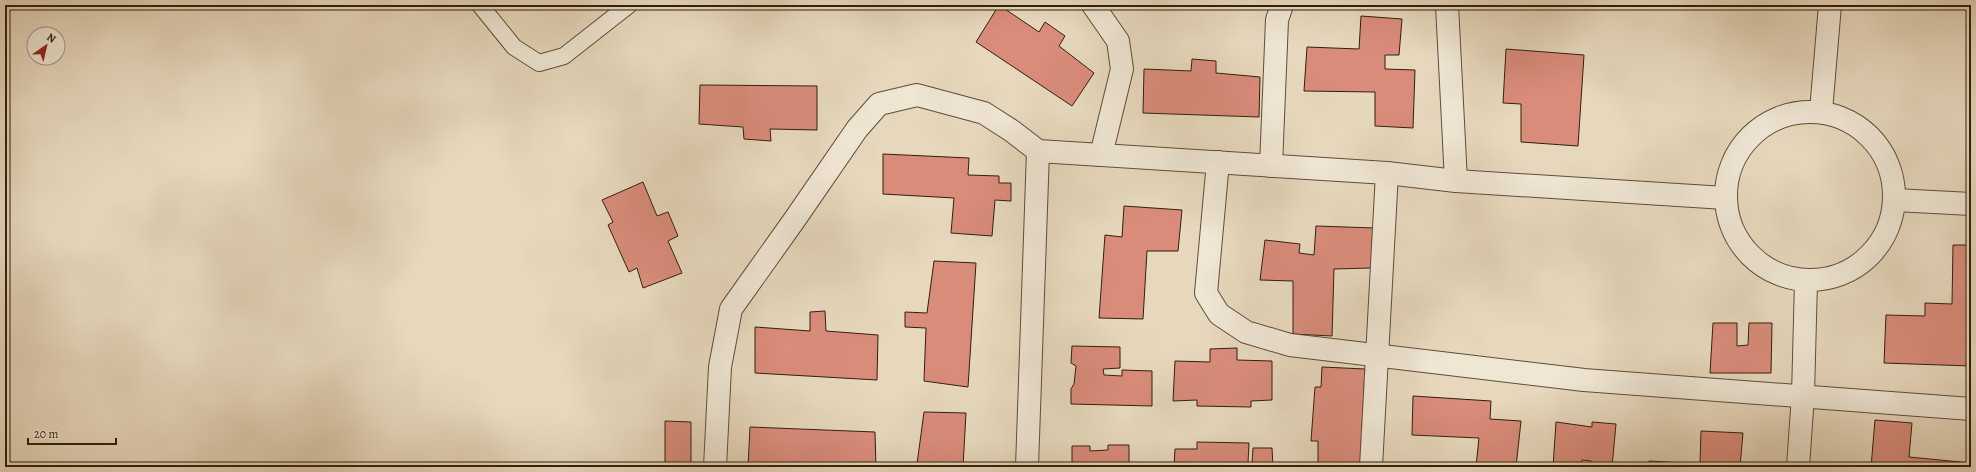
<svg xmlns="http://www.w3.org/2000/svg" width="1976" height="472" viewBox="0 0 1976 472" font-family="Alegreya,serif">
	<rect width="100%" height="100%" fill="#e7d8bd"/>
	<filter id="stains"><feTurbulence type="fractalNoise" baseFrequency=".005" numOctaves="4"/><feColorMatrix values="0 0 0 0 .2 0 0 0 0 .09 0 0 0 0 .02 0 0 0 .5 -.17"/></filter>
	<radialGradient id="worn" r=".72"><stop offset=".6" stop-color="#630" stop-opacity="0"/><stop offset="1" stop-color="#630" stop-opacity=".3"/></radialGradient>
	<!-- building -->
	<g fill="#da8c7b" stroke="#301f0d">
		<path d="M999 5 1039 32 1045 22 1065 36 1059 46 1094 73 1072 106 976 42Z"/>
		<path d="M1361 16 1402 19 1399 55H1385V69L1415 70 1413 128 1375 126V92L1304 91 1307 47 1359 49Z"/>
		<path d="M1506 49 1584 55 1578 146 1521 142V104L1503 103Z"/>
		<path d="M1192 59 1216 61V73L1260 77 1259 117 1143 113 1144 69 1191 71Z"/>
		<path d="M700 85 817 86V130L770 129 771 141 744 139 743 127 699 124Z"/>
		<path d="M883 154 969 158 968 175 999 176V183H1011V201L995 200 992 236 951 233 954 198 883 194Z"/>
		<path d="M643 182 657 216 668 212 678 236 668 241 682 273 643 288 637 268 629 272 608 225 613 222 602 200Z"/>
		<path d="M1124 206 1182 210 1178 251H1147L1143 319 1099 318 1105 235 1122 237Z"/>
		<path d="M1316 226 1375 228 1371 268 1334 269 1332 336 1293 334V281L1260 280 1265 240 1300 244 1299 253 1314 255Z"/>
		<path d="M1953 245H1971V366L1884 363 1886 315 1925 316V303L1952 304Z"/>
		<path d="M934 261 976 263 968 387 924 381 926 328 905 327V312L927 313Z"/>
		<path d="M825 311 826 331 878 335 877 380 755 373V327L810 331V312Z"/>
		<path d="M1713 323H1737V346L1748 345 1749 323H1772L1771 373H1710Z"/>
		<path d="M1072 346 1120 347V368L1103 369 1104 375 1122 376V370L1152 371V406L1071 404V389L1074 384 1076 366 1071 363Z"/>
		<path d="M1237 348V360L1272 361V400L1251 401V407L1197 406V400L1173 401 1175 361 1210 362V349Z"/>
		<path d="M1322 367 1365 369 1360 467 1318 465V441H1311L1315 387H1321Z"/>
		<path d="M1413 396 1491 401 1490 419 1521 421 1516 467H1476L1479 438 1412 435Z"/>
		<path d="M924 412 966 413 963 467H895V464H917Z"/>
		<path d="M1875 420 1912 423 1909 457 1971 463V467H1871Z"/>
		<path d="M665 421 691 422V467H665Z"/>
		<path d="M1556 422 1592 427V422L1616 424 1612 467H1592L1591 461 1582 460 1581 467H1553Z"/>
		<path d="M750 427 875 432 876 467H748Z"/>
		<path d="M1701 431 1743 433 1740 467H1649V461L1700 464Z"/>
		<path d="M1197 442 1249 443 1248 463H1252L1253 448H1272L1273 467H1174L1175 449H1197Z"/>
		<path d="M1108 445H1129V467H1072V446H1090V451L1108 450Z"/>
	</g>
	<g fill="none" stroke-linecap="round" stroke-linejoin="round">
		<defs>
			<path id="lane" d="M480 5 514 47 539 63 564 56 629 5"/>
			<g id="street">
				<path d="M1093 5 1118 41 1122 69 1101 155"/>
				<path d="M1447 5 1456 181"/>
				<path d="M1821 111 1830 5"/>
				<circle cx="1810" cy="196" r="84"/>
				<path d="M1218 162 1206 293 1219 314 1246 332 1290 345 1584 380 1971 409"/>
				<path d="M1271 166 1277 20 1282 5"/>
				<path d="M1895 200 1971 204"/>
				<path d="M715 467 720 367 731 309 795 219 857 129 879 104 917 95 984 113 1012 131 1038 151 1387 173 1456 181 1725 198"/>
				<path d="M1027 467 1038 151"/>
				<path d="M1371 467 1387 173"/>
				<path d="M1798 467 1803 395 1806 281"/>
			</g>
		</defs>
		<!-- lane casing -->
		<use href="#lane" stroke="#5e4d39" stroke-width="18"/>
		<!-- street casing -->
		<use href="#street" stroke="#5e4d39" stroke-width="24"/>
		<!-- lane -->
		<use href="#lane" stroke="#efe6d4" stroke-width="16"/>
		<!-- street -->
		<use href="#street" stroke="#efe6d4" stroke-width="22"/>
	</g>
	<!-- margin -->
	<rect width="1976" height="472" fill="none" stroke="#e7d8bd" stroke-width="20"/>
	<rect x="6" y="6" width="1964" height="460" fill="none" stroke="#301f0d" stroke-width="2"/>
	<rect x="10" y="10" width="1956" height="452" fill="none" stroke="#301f0d"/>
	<!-- north arrow -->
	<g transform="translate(46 46) rotate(34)"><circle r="19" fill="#efe6d4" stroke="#a39684"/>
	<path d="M0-3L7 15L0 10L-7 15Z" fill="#8f2418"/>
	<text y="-6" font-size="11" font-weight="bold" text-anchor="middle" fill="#301f0d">N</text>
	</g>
	<!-- scale -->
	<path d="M28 438v6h88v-6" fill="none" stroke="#301f0d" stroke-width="2"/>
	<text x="34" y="438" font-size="12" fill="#301f0d" stroke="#efe6d4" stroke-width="3" paint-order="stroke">20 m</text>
	<rect width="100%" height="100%" filter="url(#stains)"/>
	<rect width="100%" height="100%" fill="url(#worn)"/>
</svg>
